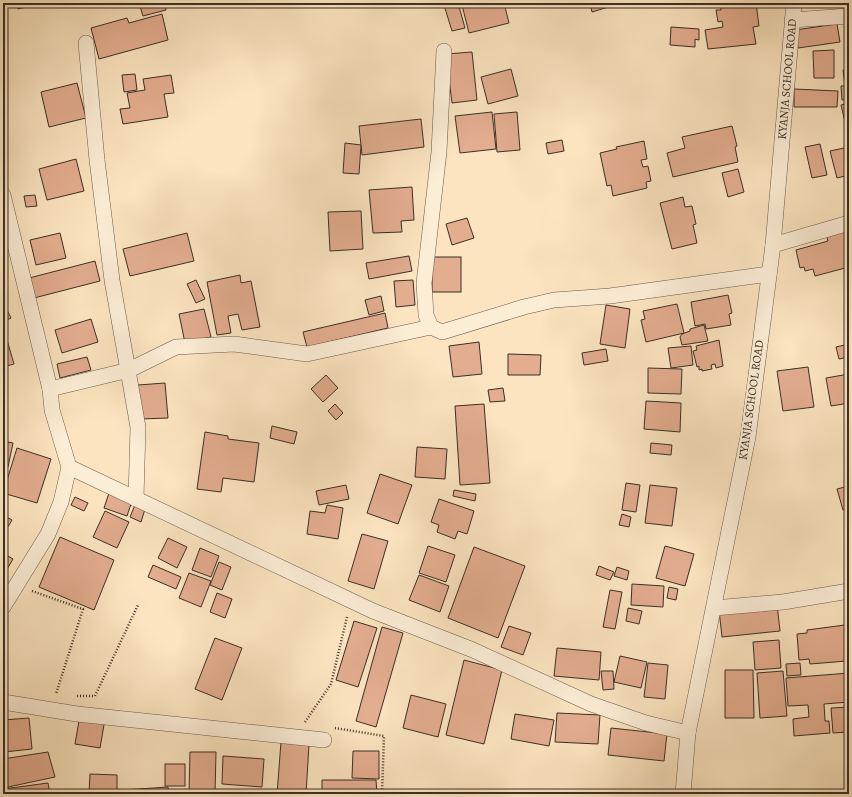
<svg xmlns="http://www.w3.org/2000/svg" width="852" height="797" viewBox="0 0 852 797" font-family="Alegreya,serif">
	<rect width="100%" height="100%" fill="#fbe4bf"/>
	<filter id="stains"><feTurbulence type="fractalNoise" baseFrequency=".005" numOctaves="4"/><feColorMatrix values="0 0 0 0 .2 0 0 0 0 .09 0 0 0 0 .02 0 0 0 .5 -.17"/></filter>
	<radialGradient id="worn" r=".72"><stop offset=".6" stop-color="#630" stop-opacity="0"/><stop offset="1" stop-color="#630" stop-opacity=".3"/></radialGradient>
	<!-- building -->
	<g fill="#e3ad8f" stroke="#3b2f26">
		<path d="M6 3H33L34 5 18 9 17 4 7 6Z"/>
		<path d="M139 3H165L166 10 143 16Z"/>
		<path d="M452 3H458L465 28 452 31 444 5Z"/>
		<path d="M470 3H504L509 23 469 33 462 5Z"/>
		<path d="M590 3H614L615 5 592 12Z"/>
		<path d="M734 3H756L759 26 753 27 756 44 708 49 705 30 723 27 722 21 718 22 716 10H721V5Z"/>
		<path d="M162 14 168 40 99 59 91 28 127 18 129 23Z"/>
		<path d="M837 24 840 42 798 48 795 30Z"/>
		<path d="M671 27 699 29V40L695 39V47L670 45Z"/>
		<path d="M834 50V78H814L813 51Z"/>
		<path d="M472 52 477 100 452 103 446 54Z"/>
		<path d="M845 53H849V99L842 100 841 86H845L843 70H846Z"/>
		<path d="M511 69 518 96 488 104 481 77Z"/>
		<path d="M135 74 137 90 124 92 122 75Z"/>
		<path d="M171 75 174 93 164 94 168 117 123 124 120 109 130 108 127 93 145 90 143 79Z"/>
		<path d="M77 83 86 118 49 127 41 92Z"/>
		<path d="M794 89 838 91 837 107H794Z"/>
		<path d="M849 103V125L846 126 841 105Z"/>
		<path d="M492 112 496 149 460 153 455 116Z"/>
		<path d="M517 112 520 150 497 152 494 114Z"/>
		<path d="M421 119 424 147 362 155 359 126Z"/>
		<path d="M732 126 737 146 735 147 738 162 673 177 667 153 685 148 682 137Z"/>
		<path d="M562 140 564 151 548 154 546 143Z"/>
		<path d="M644 141 647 159 641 160 643 167 648 166 651 181 646 182 647 188 613 196 611 185 607 186 600 153 617 149 616 147Z"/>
		<path d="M345 143 361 145 359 174 343 173Z"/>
		<path d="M820 144 827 175 812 178 805 147Z"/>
		<path d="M849 147V175L837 178 830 151Z"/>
		<path d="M76 159 84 191 47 200 39 169Z"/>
		<path d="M738 169 744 192 728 197 722 173Z"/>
		<path d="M412 187 414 220 401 221 402 232 373 233 369 190Z"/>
		<path d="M35 195 37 206 26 207 24 196Z"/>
		<path d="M683 197 685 207 692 206 696 224 693 225 697 243 672 249 660 203Z"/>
		<path d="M361 211 363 249 330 251 328 212Z"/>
		<path d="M467 218 474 238 452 245 446 224Z"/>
		<path d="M849 228V237L846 238 849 249V267L815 276 813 269 805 271 804 267 800 268 796 250 828 241 826 234Z"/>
		<path d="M60 233 66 258 36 265 30 240Z"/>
		<path d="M187 233 194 261 130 276 123 249Z"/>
		<path d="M409 256 412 271 369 279 366 263Z"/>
		<rect x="432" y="257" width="29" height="35"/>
		<path d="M95 261 100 281 34 298 29 278Z"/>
		<path d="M240 275 241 283 251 281 260 327 242 330 238 314 228 316 231 333 217 335 207 282Z"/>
		<path d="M196 280 205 299 196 303 187 284Z"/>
		<path d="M413 280 415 305 396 307 394 281Z"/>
		<path d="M728 295 732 313 729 314 731 325 706 329 705 324 695 326 691 302Z"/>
		<path d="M381 296 384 311 369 315 365 300Z"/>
		<path d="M3 302 11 318 3 322Z"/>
		<path d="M677 304 684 333 646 342 641 320 645 319 643 311Z"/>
		<path d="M606 305 630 309 625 348 600 344Z"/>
		<path d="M204 309 211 337 185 343 179 314Z"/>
		<path d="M385 313 388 328 307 347 303 332Z"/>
		<path d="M91 319 98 342 62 353 55 330Z"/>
		<path d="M704 325 708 341 682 345 680 337 682 334 690 331V329Z"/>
		<path d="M5 333 14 364 3 367V334Z"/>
		<path d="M719 340 723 366 716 368 715 364 711 365 712 369 702 371V369L699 370V366L697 367 693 351 697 350 696 346Z"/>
		<path d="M479 342 482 374 453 377 449 346Z"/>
		<path d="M849 344V357L839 359 836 347Z"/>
		<path d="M691 346 693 365 671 368 668 348Z"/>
		<path d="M606 349 608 361 584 365 582 353Z"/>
		<path d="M508 354 541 355 540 375H508Z"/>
		<path d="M87 357 91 370 60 378 57 364Z"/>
		<path d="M808 367 814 407 783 411 777 371Z"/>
		<path d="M648 368 682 369 681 394 648 393Z"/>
		<path d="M849 374V403L831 406 826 378Z"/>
		<path d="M326 375 338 388 323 402 311 389Z"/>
		<path d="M165 383 168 418 140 419 138 385Z"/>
		<path d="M503 388 505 401 490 402 488 390Z"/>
		<path d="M646 401 681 403 680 432 644 429Z"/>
		<path d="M335 404 343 413 336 420 328 411Z"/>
		<path d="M484 404 490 483 460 485 455 406Z"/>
		<path d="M272 426 297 432 294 444 270 438Z"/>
		<path d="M205 432 228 436V439L259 443 254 482 223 478 221 492 197 489Z"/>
		<path d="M3 441 13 443 8 467 3 466Z"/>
		<path d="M651 443 672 445 671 455 650 453Z"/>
		<path d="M417 447 447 449 445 479 415 477Z"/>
		<path d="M17 448 51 459 37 503 3 493Z"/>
		<path d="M380 474 412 485 398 524 367 513Z"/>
		<path d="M626 483 640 485 636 512 622 510Z"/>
		<path d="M346 485 349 499 319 505 316 491Z"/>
		<path d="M650 485 677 488 672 526 645 523Z"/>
		<path d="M849 486V509L843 510 837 489Z"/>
		<path d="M454 490 476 494 475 501 453 496Z"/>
		<path d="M109 493 132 501 127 516 104 508Z"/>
		<path d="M75 497 88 503 84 511 71 505Z"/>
		<path d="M439 499 474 511 467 534 458 531 455 539 437 532 439 525 431 522Z"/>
		<path d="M135 505 145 509 141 522 130 517Z"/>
		<path d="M327 505 343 508 338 539 307 534 310 511 325 513Z"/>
		<path d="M105 511 129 522 117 548 93 537Z"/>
		<path d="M622 514 631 517 629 527 619 525Z"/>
		<path d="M3 515 12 520 3 535Z"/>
		<path d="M362 534 388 541 374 589 348 581Z"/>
		<path d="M60 537 114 560 94 610 39 587Z"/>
		<path d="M168 538 187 547 177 568 158 558Z"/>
		<path d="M428 546 455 555 446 582 419 573Z"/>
		<path d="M665 546 694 554 685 586 656 578Z"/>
		<path d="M474 547 525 566 498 638 448 618Z"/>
		<path d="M200 548 219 556 211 577 192 570Z"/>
		<path d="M3 553 13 559 3 576Z"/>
		<path d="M219 562 231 567 222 590 210 585Z"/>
		<path d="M153 565 181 577 176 589 148 577Z"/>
		<path d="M599 566 614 572 610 580 596 575Z"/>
		<path d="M617 567 629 571 627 580 614 576Z"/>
		<path d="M189 573 211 581 201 607 179 598Z"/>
		<path d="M419 575 449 586 440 612 409 600Z"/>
		<path d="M632 584 664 586 663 607 631 605Z"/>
		<path d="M669 587 678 589 676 600 667 598Z"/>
		<path d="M610 590 622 592 615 629 603 627Z"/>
		<path d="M217 593 232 599 225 618 210 612Z"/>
		<path d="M777 604 780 631 722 637 719 610Z"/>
		<path d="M628 608 642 611 639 624 626 621Z"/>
		<path d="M354 621 377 628 358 687 336 680Z"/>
		<path d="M845 625 847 661 810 664 809 659 799 660 797 634 807 633V630Z"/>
		<path d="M509 626 531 633 523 655 501 647Z"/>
		<path d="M382 627 403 633 376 727 356 721Z"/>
		<path d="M215 638 242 648 222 700 195 689Z"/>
		<path d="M779 640 781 668 755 670 753 642Z"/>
		<path d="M557 648 601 652 599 680 554 676Z"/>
		<path d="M620 656 647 662 641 688 614 682Z"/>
		<path d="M464 660 502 670 484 744 446 735Z"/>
		<path d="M648 663 668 665 665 699 644 697Z"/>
		<path d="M800 663 801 675 787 676 786 664Z"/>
		<path d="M725 670H753L754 718H725Z"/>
		<path d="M601 671H613L614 689 603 690Z"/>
		<path d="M783 671 787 716 760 718 757 673Z"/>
		<path d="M849 673V702L824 704 825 721H829L830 733 794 736 793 719 809 717 808 705 788 706 786 678Z"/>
		<path d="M411 695 446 704 438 737 403 728Z"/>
		<path d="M849 707V732L833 733 831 708Z"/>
		<path d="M557 713 600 715 598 744 555 742Z"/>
		<path d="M515 714 554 720 549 746 511 739Z"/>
		<path d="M80 715 105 719 100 748 75 744Z"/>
		<path d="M29 718 32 749 4 752 3 720Z"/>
		<path d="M611 728 667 734 664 761 608 755Z"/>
		<path d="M281 742 309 745 306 794H277Z"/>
		<path d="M353 751H379V779L352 778Z"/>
		<path d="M48 752 55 777 8 787 3 770V759Z"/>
		<path d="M190 752H216L215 794H189Z"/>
		<path d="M223 756 264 759 262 787 222 784Z"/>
		<rect x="165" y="764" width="20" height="22"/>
		<path d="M90 774 117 775V794H89Z"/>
		<path d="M322 780H376L377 794H322Z"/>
		<path d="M48 783 50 794H3V789Z"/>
		<path d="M168 787 169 794H124V790Z"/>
	</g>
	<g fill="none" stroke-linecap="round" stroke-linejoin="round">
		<defs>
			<g id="minor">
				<path d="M792 20 849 16"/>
				<path d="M86 43 97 160 112 280 138 427 136 499"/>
				<path d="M444 51 439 152 424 283 426 315 431 327 442 332 524 307 554 300 610 296 769 274"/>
				<path d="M3 195 50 389 52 410 69 467 61 502 48 534 3 607"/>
				<path d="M773 245 849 223"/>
				<path d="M50 389 129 370 176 347 234 344 307 354 431 327"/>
				<path d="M69 467 373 611 473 650 591 704 646 723 688 733"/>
				<path d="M714 608 783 602 849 591"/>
				<path d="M3 702 77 714 324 740"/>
				<path d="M683 794 688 733 748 437 773 245 794 3"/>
			</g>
		</defs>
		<!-- minor casing -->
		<use href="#minor" stroke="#6b5c4c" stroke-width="16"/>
		<!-- path -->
		<g stroke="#3b2f26" stroke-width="2.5" stroke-dasharray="1 2" stroke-linecap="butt">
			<path d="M32 591 83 609 56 694"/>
			<path d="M77 696H95L138 605"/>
			<path d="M305 722 331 684 347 617"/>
			<path d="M335 728 384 736 382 794"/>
		</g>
		<!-- minor -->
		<use href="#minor" stroke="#fcedd5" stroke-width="15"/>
	</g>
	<g text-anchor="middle" stroke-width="4" stroke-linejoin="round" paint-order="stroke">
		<!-- street labels -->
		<g font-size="12" fill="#3b2f26" stroke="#fcedd5">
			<text transform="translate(787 79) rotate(-85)" y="4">KYANJA SCHOOL ROAD</text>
			<text transform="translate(751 400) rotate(-82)" y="4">KYANJA SCHOOL ROAD</text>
		</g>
	</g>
	<!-- margin -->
	<rect width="852" height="797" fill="none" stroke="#fbe4bf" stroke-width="16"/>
	<rect x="4" y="4" width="844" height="789" fill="none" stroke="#3b2f26" stroke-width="2"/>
	<rect x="8" y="8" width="836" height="781" fill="none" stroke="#3b2f26"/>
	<rect width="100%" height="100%" filter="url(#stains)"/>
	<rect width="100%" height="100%" fill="url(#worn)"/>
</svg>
